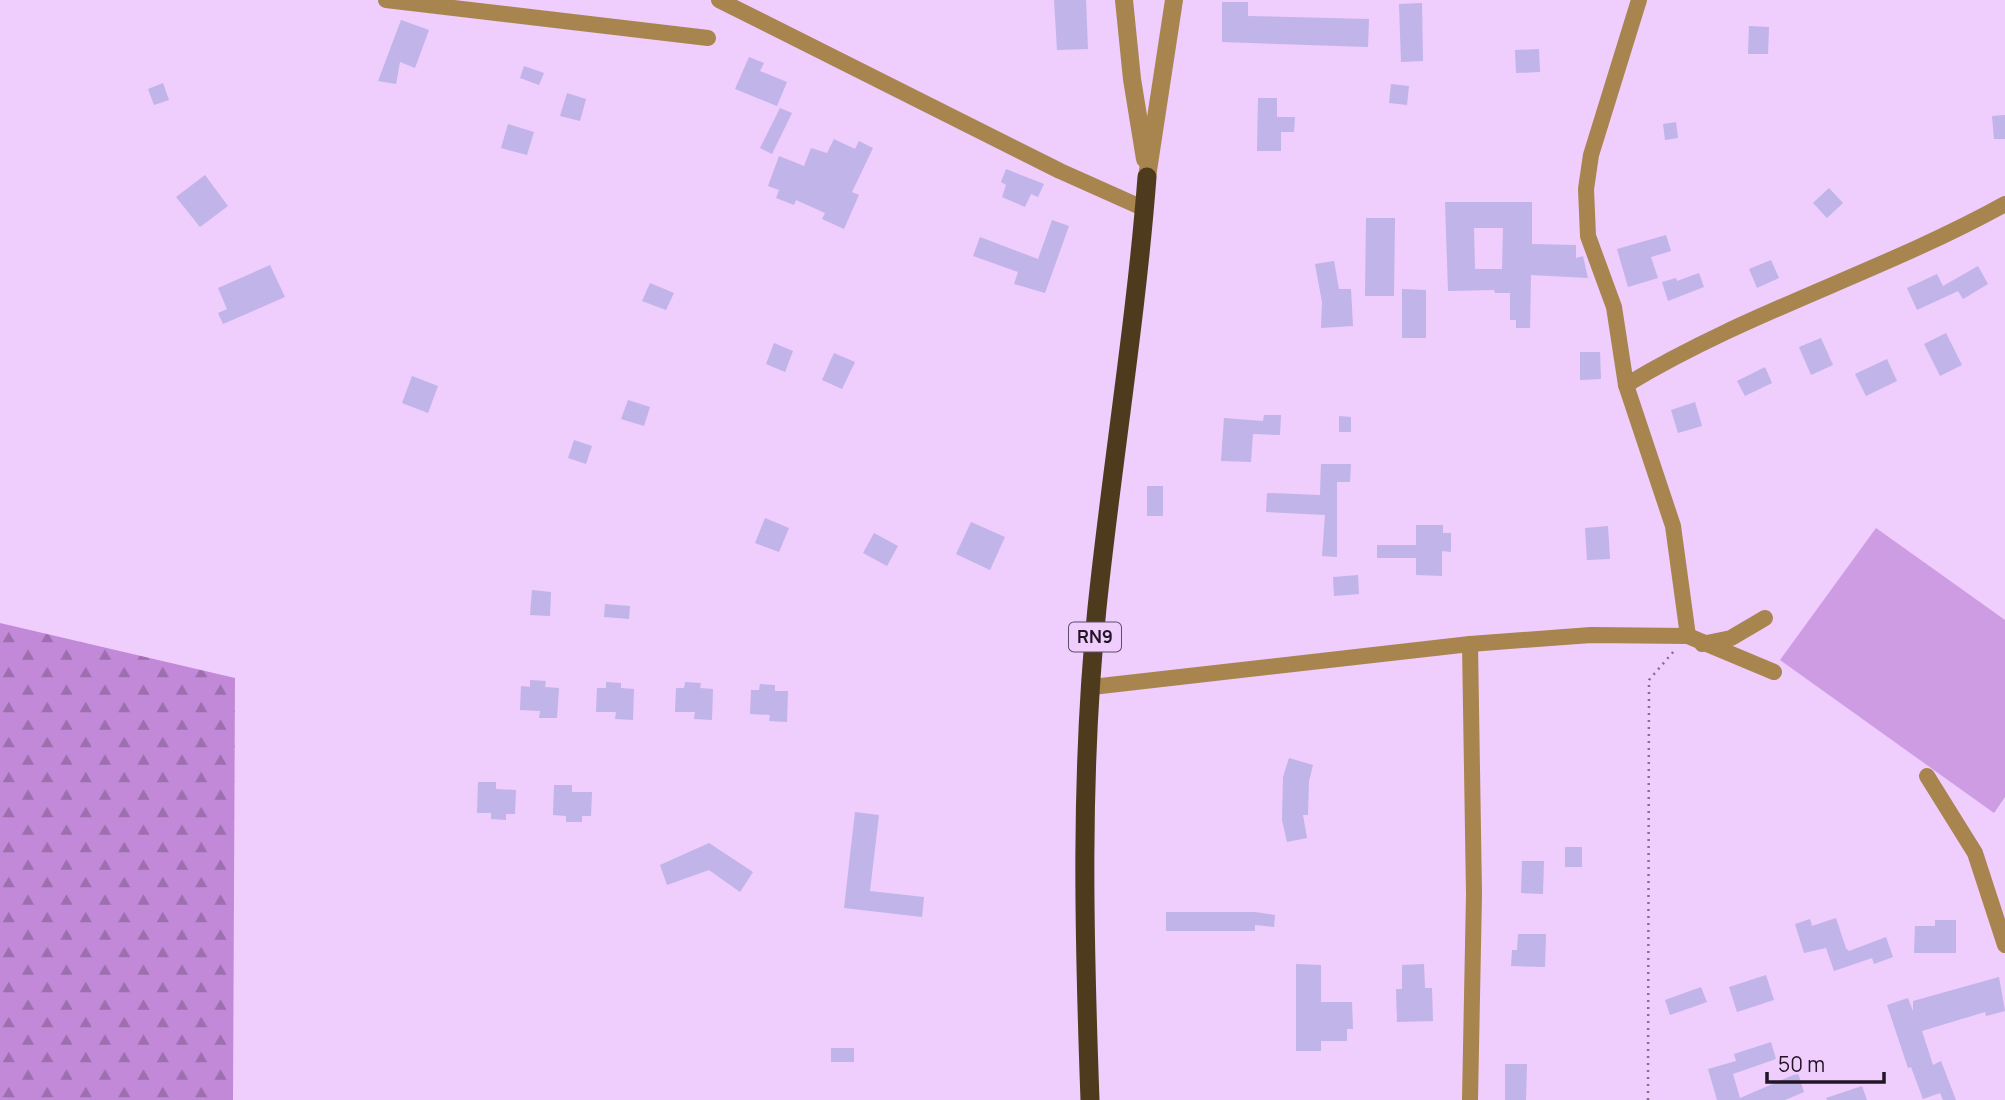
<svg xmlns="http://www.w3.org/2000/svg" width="2005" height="1100" viewBox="0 0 2005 1100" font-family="Manrope,sans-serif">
	<defs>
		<pattern id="forest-firs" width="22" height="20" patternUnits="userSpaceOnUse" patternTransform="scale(1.75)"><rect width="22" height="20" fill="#c289d8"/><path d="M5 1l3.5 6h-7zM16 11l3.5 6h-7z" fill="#9d6faf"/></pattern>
	</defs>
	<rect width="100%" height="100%" fill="#efcdfd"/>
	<!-- grass -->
	<path fill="#ce9ce3" d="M1876 528 2005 620V797L1994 813 1780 660Z"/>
	<!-- forest -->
	<path fill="url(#forest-firs)" d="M0 623 235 678 233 1100H0Z"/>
	<!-- building -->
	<g fill="#c0b4e8" fill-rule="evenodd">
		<path d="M1054 0H1086L1088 49 1057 50Z"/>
		<path d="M1222 2H1248V16L1369 19 1368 47 1222 42Z"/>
		<path d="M1422 3 1423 61 1401 62 1399 4Z"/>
		<path d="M401 20 429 30 415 68 400 62 396 84 378 81Z"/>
		<path d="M1749 26 1769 27 1768 54H1748Z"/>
		<path d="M1539 49 1540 72 1516 73 1515 50Z"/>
		<path d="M749 57 764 63 760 71 787 82 777 106 735 89Z"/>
		<path d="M524 66 544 73 539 85 520 78Z"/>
		<path d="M163 83 169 100 154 105 148 89Z"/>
		<path d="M1391 84 1409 86 1407 105 1389 103Z"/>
		<path d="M567 93 586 99 580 121 560 116Z"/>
		<path d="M1258 98H1277V117H1295L1294 132H1281V151H1257Z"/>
		<path d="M780 108 792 113 772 154 760 148Z"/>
		<path d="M2005 115V139H1994L1992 116Z"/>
		<path d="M1676 122 1678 138 1665 140 1663 124Z"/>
		<path d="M508 124 534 132 527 155 501 148Z"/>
		<path d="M834 139 855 149 859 141 873 148 852 192 859 195 844 229 822 219 825 213 796 200 794 205 776 198 779 190 768 186 779 156 804 166 811 148 827 153Z"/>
		<path d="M1006 169 1044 184 1038 197 1031 194 1025 207 1002 197 1006 185 1001 182Z"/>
		<path d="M205 175 228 206 200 227 176 197Z"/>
		<path d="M1829 188 1843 203 1827 218 1813 203Z"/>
		<path d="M1445 202H1532V244L1576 245V258L1583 256 1588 278 1531 275 1530 328H1516V320H1510V293H1495L1494 290 1448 291ZM1474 228H1503L1502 269H1475Z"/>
		<path d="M1366 218H1395L1394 296H1365Z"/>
		<path d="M1052 220 1069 226 1045 293 1014 284 1018 272 973 256 980 237 1038 259Z"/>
		<path d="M1666 235 1671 251 1651 257 1658 278 1628 287 1617 249Z"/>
		<path d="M1771 260 1779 278 1757 288 1749 269Z"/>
		<path d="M1334 261 1339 289H1351L1353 326 1321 328 1322 302 1315 264Z"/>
		<path d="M270 265 285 297 223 324 218 313 227 309 218 288Z"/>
		<path d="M1978 266 1988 284 1963 299 1958 291 1917 310 1907 288 1937 274 1943 286Z"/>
		<path d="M1699 273 1704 287 1668 301 1662 282 1676 278 1677 281Z"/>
		<path d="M650 283 674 293 666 310 642 301Z"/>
		<path d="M1402 289 1426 290V338H1402Z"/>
		<path d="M1946 333 1962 365 1940 376 1924 344Z"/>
		<path d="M1821 338 1833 365 1811 375 1799 347Z"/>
		<path d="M774 343 793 351 785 372 766 364Z"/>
		<path d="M1580 352H1600L1601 379 1580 380Z"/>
		<path d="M834 353 855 362 842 389 822 380Z"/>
		<path d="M1887 359 1897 381 1866 396 1855 374Z"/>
		<path d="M1765 367 1772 383 1745 396 1737 381Z"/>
		<path d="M412 376 438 386 428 413 402 403Z"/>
		<path d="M628 400 650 407 644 426 621 419Z"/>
		<path d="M1695 402 1702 426 1678 433 1671 410Z"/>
		<path d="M1264 415H1281L1280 435 1253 434 1251 462 1221 461 1224 418 1263 421Z"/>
		<path d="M1339 416 1351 417V432H1339Z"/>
		<path d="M574 440 592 446 586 464 568 458Z"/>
		<path d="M1321 464H1351L1350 482H1337V557L1322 556 1325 515 1266 512 1267 493 1320 495Z"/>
		<rect x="1147" y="486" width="16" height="30"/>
		<path d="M765 518 789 528 779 552 755 543Z"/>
		<path d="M971 522 1005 537 990 570 956 554Z"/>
		<path d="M1416 525H1443V533H1451V552L1442 551V576L1416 575V558H1377V545H1416Z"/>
		<path d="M1608 526 1610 559 1587 560 1585 528Z"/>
		<path d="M874 533 898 546 887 566 863 553Z"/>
		<path d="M1358 575 1359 594 1334 596 1333 577Z"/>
		<path d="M532 590 551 592 550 616 530 615Z"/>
		<path d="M605 604 630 606 629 619 604 617Z"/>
		<path d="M530 680 546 681 545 687 559 688 557 718H539L540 711 520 710 521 686 530 687Z"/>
		<path d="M606 682 621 683V688L634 689 633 720 615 719 616 712H596L597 688H606Z"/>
		<path d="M685 682 701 683 700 688 713 689 712 720 694 719 695 712H675L676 688H684Z"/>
		<path d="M760 684 775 685V691H788L787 722 769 721 770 715 750 714 751 690H759Z"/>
		<path d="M1289 758 1313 765 1309 781 1308 815H1303L1307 838 1287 842 1282 820 1283 777Z"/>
		<path d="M478 782H496V789L516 790 515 814H506V820L491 819V813H477Z"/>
		<path d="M554 785H572V792H592L591 816H582V822H566V816L553 815Z"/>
		<path d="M855 812 879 815 870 891 924 897 922 917 844 908Z"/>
		<path d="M709 843 753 872 740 892 709 870 667 885 660 865Z"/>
		<rect x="1565" y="847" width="17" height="20"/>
		<path d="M1522 861H1544L1543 894 1521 893Z"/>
		<path d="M1166 912H1255L1275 915 1274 927 1255 925V931H1166Z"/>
		<path d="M1836 918 1846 948 1849 951 1886 937 1893 957 1874 964 1872 958 1834 971 1826 948 1804 953 1795 924 1810 919 1812 926Z"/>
		<path d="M1935 920H1956V953H1914L1915 926H1935Z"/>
		<path d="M1518 934H1546L1545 967 1511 966 1512 950H1517Z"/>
		<path d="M1296 964 1321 965V1002H1352L1353 1029H1347V1041H1321V1051H1296Z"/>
		<path d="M1424 964 1425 988H1432L1433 1021 1397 1022 1396 989H1402V965Z"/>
		<path d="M1766 975 1774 1000 1737 1012 1729 987Z"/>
		<path d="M1999 977 2005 1011 1986 1016 1985 1012 1922 1031 1933 1065 1941 1061 1956 1100H1943L1940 1093 1923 1099 1911 1067 1908 1068 1887 1005 1908 998 1913 1011V1001Z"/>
		<path d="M1701 987 1707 1002 1670 1015 1665 1000Z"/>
		<path d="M1771 1042 1776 1059 1733 1074 1740 1098 1798 1073 1804 1092 1785 1100H1717L1708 1069 1736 1061 1734 1054Z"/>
		<rect x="831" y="1048" width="23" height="14"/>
		<path d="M1505 1064H1527L1526 1100H1505Z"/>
		<path d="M1862 1086 1867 1100H1827L1826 1098Z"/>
	</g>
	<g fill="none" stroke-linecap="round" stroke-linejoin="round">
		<!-- path -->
		<path stroke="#856e8e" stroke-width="2.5" stroke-dasharray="2 5" stroke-linecap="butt" d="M1648 1100 1649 680 1674 651"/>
		<!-- minor -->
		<g stroke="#a8844e" stroke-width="16">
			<path d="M386 0 708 38"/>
			<path d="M719 0 1060 171 1145 209"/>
			<path d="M1639 0 1591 155 1586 189 1588 236 1614 307 1626 385 1673 526 1688 636"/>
			<path d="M1626 385C1746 312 1882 272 2005 204"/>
			<path d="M1470 644 1474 894 1470 1100"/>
			<path d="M1702 644 1731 638 1765 618"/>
			<path d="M1092 687 1470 644 1591 635 1688 636 1774 672"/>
			<path d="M1927 776 1975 853 2005 945"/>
		</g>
		<!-- tertiary -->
		<g stroke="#a8844e" stroke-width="18">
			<path d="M1124 0 1132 79 1145 159"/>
			<path d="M1147 177 1174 0"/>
		</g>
		<!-- trunk -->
		<path stroke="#4e3b1e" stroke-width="19" d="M1090 1100C1084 936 1080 772 1097 608 1112 464 1136 321 1147 177"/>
	</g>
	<g text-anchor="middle" stroke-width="5" stroke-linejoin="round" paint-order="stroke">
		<!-- shield labels -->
		<rect fill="#efcdfd" stroke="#604c66" stroke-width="2" x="1069" y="622.5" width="52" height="29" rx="5"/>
		<g font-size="18" font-weight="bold" fill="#221526">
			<text x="1095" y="643">RN9</text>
		</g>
	</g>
	<!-- scale -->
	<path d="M1767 1072v10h117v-10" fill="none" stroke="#221526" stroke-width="3.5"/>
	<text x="1778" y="1072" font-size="21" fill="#221526" stroke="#efcdfd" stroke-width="5" paint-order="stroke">50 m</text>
</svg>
